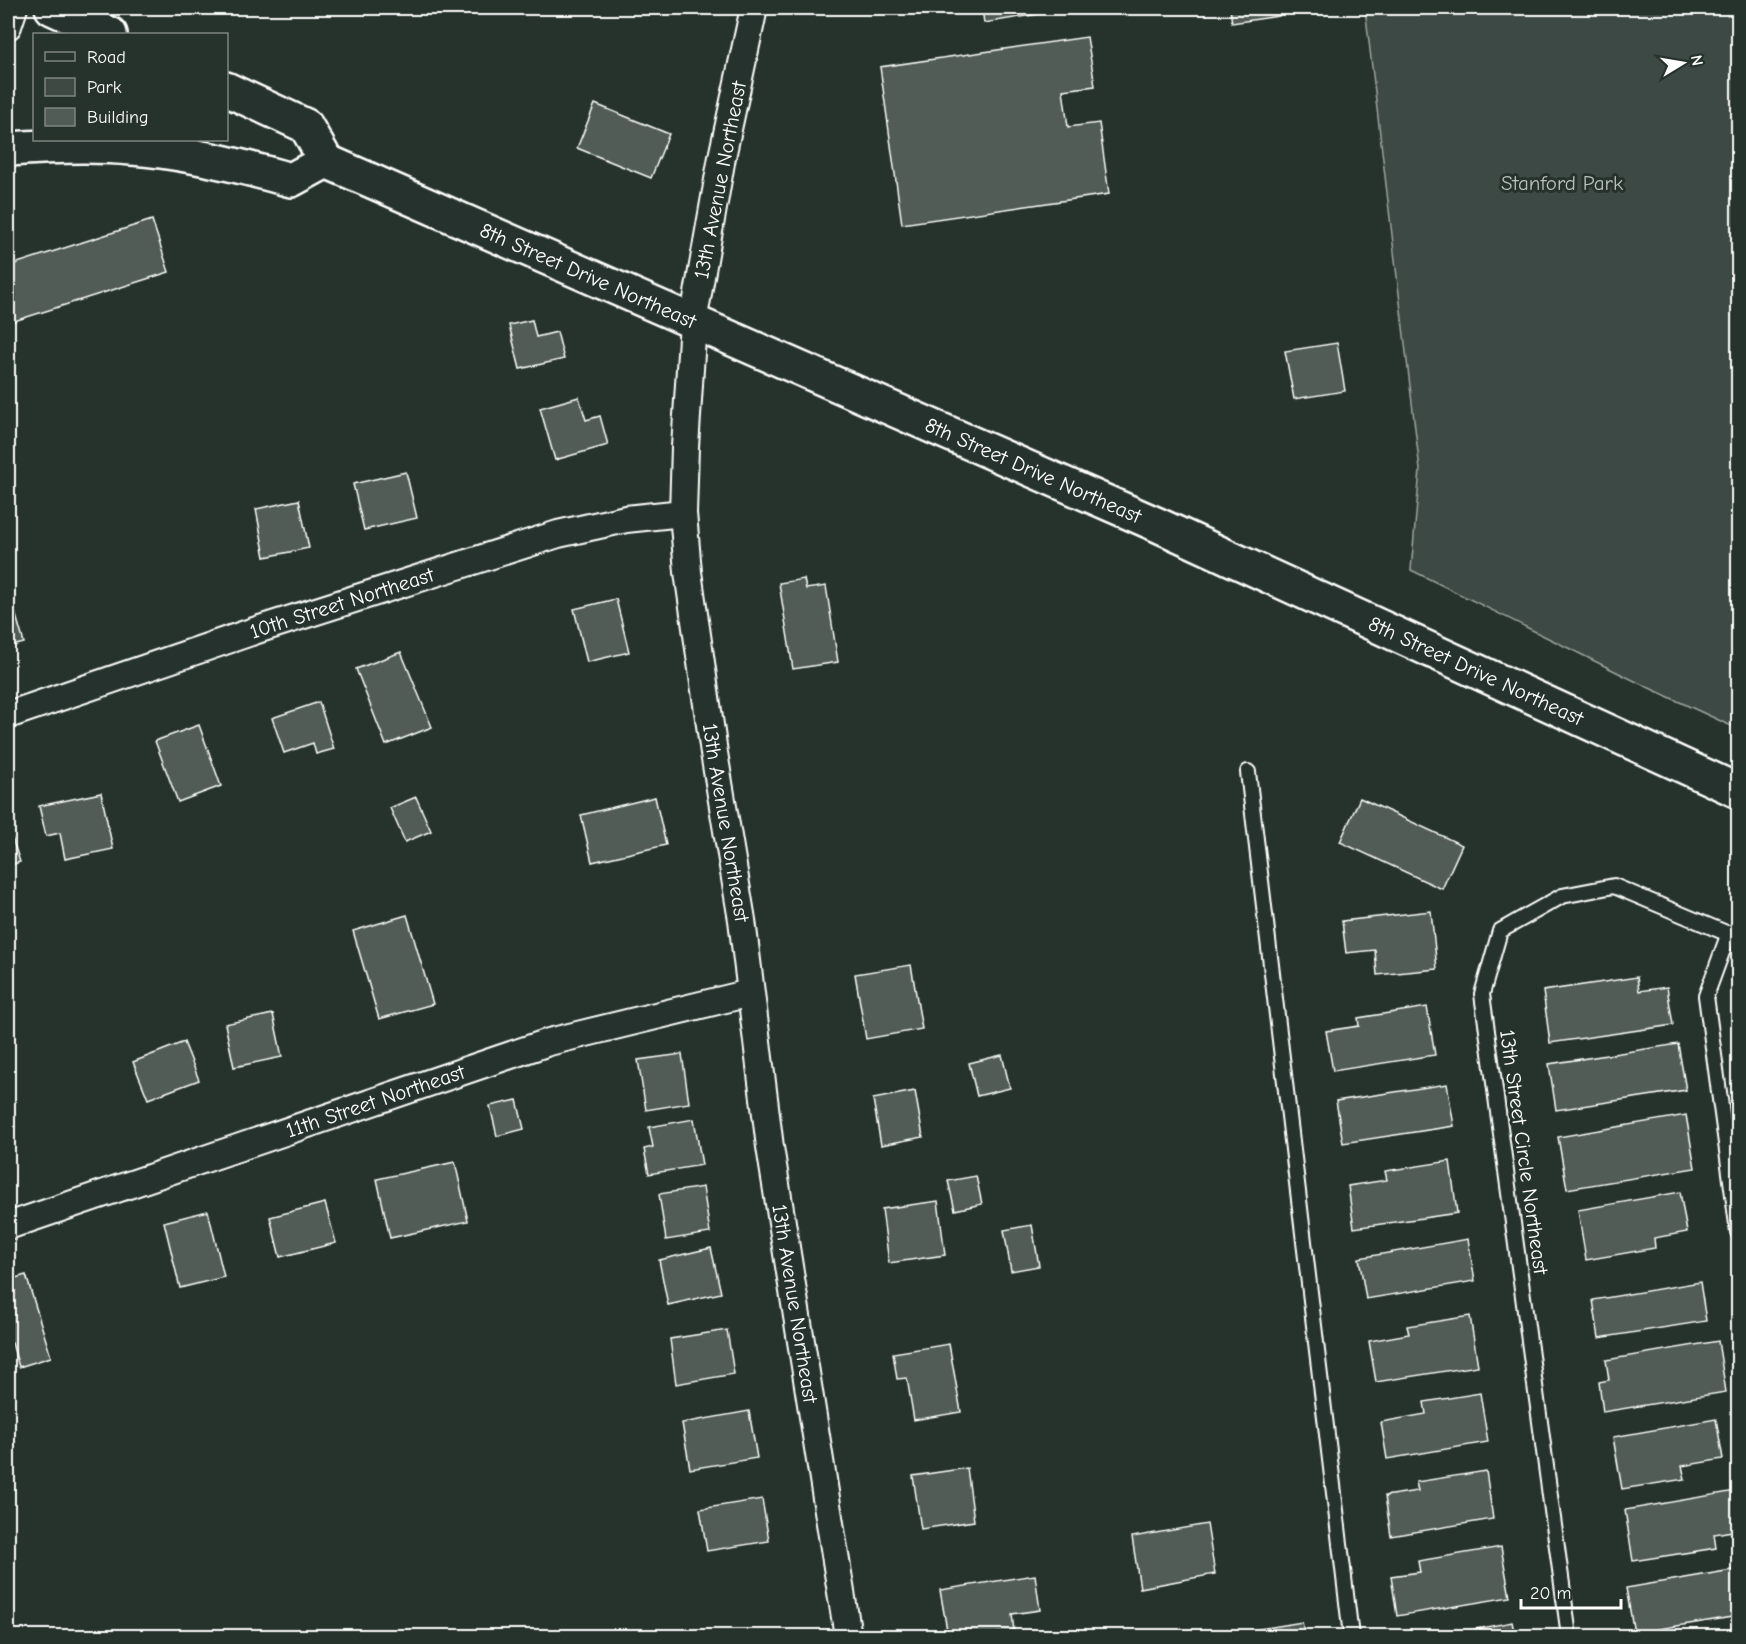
<svg xmlns="http://www.w3.org/2000/svg" width="1746" height="1644" viewBox="0 0 1746 1644" font-family="'Comic Neue',sans-serif">
	<rect width="100%" height="100%" fill="#26332d"/>
	<filter id="ink" filterUnits="userSpaceOnUse"><feTurbulence type="fractalNoise" baseFrequency=".0167" numOctaves="2"/><feDisplacementMap in="SourceGraphic" scale="12" xChannelSelector="R" yChannelSelector="G"/><feConvolveMatrix kernelMatrix="1 2 1 2 8 2 1 2 1" color-interpolation-filters="sRGB"/></filter>
	<g filter="url(#ink)">
		<!-- green -->
		<path fill="#3e4944" stroke="#9ea4a2" stroke-width="1.5" d="M1365 8H1738V729L1643 685 1411 570 1420 470Z"/>
		<!-- building -->
		<g fill="#515c57" stroke="#fff" stroke-width="1.5">
			<path d="M982 8H1044L1045 13 984 23Z"/>
			<path d="M1230 8H1277L1279 16 1232 23Z"/>
			<path d="M1087 37 1095 86 1063 90 1068 127 1099 123 1109 194 902 224 880 67Z"/>
			<path d="M595 104 669 134 651 178 577 148Z"/>
			<path d="M152 220 169 272 8 323V266Z"/>
			<path d="M532 320 536 337 557 332 564 359 520 369 509 325Z"/>
			<path d="M1337 343 1345 391 1294 399 1285 351Z"/>
			<path d="M579 397 586 420 600 416 608 445 555 460 540 408Z"/>
			<path d="M406 472 417 518 364 530 353 484Z"/>
			<path d="M299 500 309 548 265 557 256 509Z"/>
			<path d="M804 579 806 589 826 586 838 662 793 669 779 583Z"/>
			<path d="M8 588 24 643 8 647Z"/>
			<path d="M616 599 629 652 587 662 574 609Z"/>
			<path d="M401 652 432 727 386 745 356 669Z"/>
			<path d="M319 702 334 749 316 754 313 743 284 753 272 718Z"/>
			<path d="M199 725 221 786 178 802 155 741Z"/>
			<path d="M101 793 113 849 65 859 60 833 46 836 39 806Z"/>
			<path d="M416 797 431 831 405 842 390 808Z"/>
			<path d="M655 797 666 845 592 862 581 815Z"/>
			<path d="M1360 798 1462 845 1442 889 1340 842Z"/>
			<path d="M8 826 20 862 8 866Z"/>
			<path d="M1431 911 1437 969 1377 975 1375 950 1346 953 1342 921Z"/>
			<path d="M407 915 433 1004 379 1019 353 931Z"/>
			<path d="M911 965 922 1029 866 1039 855 974Z"/>
			<path d="M1637 977 1639 991 1667 987 1673 1025 1550 1043 1543 991Z"/>
			<path d="M1427 1007 1435 1055 1333 1071 1326 1031 1359 1026 1358 1018Z"/>
			<path d="M273 1014 282 1057 234 1067 225 1024Z"/>
			<path d="M184 1042 199 1080 148 1099 133 1062Z"/>
			<path d="M1678 1044 1686 1090 1556 1110 1549 1064Z"/>
			<path d="M682 1054 689 1103 646 1110 638 1060Z"/>
			<path d="M1002 1055 1010 1088 977 1096 969 1063Z"/>
			<path d="M1447 1084 1454 1126 1343 1143 1336 1101Z"/>
			<path d="M915 1091 923 1137 881 1145 873 1099Z"/>
			<path d="M517 1100 524 1129 497 1136 490 1106Z"/>
			<path d="M1686 1115 1695 1168 1567 1189 1558 1137Z"/>
			<path d="M694 1119 702 1165 649 1174 644 1149 653 1147 649 1127Z"/>
			<path d="M1450 1161 1457 1213 1354 1228 1348 1186 1387 1180 1385 1171Z"/>
			<path d="M455 1162 468 1221 390 1238 377 1179Z"/>
			<path d="M976 1176 982 1204 955 1210 948 1181Z"/>
			<path d="M703 1187 710 1233 666 1240 659 1194Z"/>
			<path d="M1680 1192 1687 1232 1654 1238 1655 1248 1586 1260 1578 1210Z"/>
			<path d="M938 1201 945 1255 889 1263 882 1209Z"/>
			<path d="M325 1203 336 1243 280 1257 270 1217Z"/>
			<path d="M208 1211 224 1277 180 1288 164 1222Z"/>
			<path d="M1032 1225 1039 1266 1011 1271 1004 1230Z"/>
			<path d="M1468 1239 1475 1281 1366 1299 1359 1258Z"/>
			<path d="M711 1248 721 1293 668 1305 659 1260Z"/>
			<path d="M26 1275 51 1357 19 1367 12 1343 8 1345V1280Z"/>
			<path d="M1700 1282 1706 1321 1599 1338 1593 1300Z"/>
			<path d="M1470 1316 1478 1366 1376 1382 1369 1341 1409 1334 1407 1326Z"/>
			<path d="M727 1330 734 1374 676 1384 670 1339Z"/>
			<path d="M1718 1341 1726 1392 1603 1412 1599 1382 1609 1380 1606 1360Z"/>
			<path d="M949 1344 961 1412 914 1420 907 1378 897 1379 893 1353Z"/>
			<path d="M1480 1393 1488 1442 1387 1459 1381 1422 1426 1414 1424 1402Z"/>
			<path d="M749 1411 757 1458 690 1469 682 1423Z"/>
			<path d="M1716 1419 1723 1459 1682 1466 1685 1479 1622 1489 1613 1437Z"/>
			<path d="M967 1468 974 1521 921 1529 913 1476Z"/>
			<path d="M1486 1471 1493 1519 1391 1536 1385 1496 1418 1491 1416 1482Z"/>
			<path d="M1735 1491 1738 1510V1530L1714 1534 1716 1548 1633 1561 1625 1510Z"/>
			<path d="M762 1499 769 1541 707 1551 700 1509Z"/>
			<path d="M1207 1524 1215 1574 1140 1588 1132 1537Z"/>
			<path d="M1501 1547 1510 1597 1397 1616 1391 1576 1420 1572 1418 1561Z"/>
			<path d="M1738 1569V1616L1634 1633 1626 1588Z"/>
			<path d="M1035 1575 1040 1610 1012 1614 1014 1631 980 1636H948L940 1590Z"/>
			<path d="M1302 1622 1305 1636H1217Z"/>
			<path d="M1512 1622 1515 1636H1444V1635Z"/>
		</g>
		<g fill="none" stroke-linecap="round" stroke-linejoin="round">
			<defs>
				<g id="service">
					<path d="M1248 772 1351 1636"/>
					<path d="M1729 933 1706 996 1738 1232"/>
					<path d="M1569 1636 1482 994 1500 931 1562 896 1614 886 1738 938"/>
				</g>
				<g id="minor">
					<path id="s1" d="M754 8 722 157 693 322 685 447 683 513 688 572 714 753 742 920 770 1147 848 1636"/>
					<path d="M8 26 14 8"/>
					<path id="s2" d="M8 715 260 629 558 534 626 519 683 513"/>
					<path id="s3" d="M8 1226 549 1042 750 993"/>
				</g>
				<g id="secondary">
					<path d="M52 8 110 34"/>
					<path d="M226 89 306 126 326 161"/>
					<path d="M8 149C49 146 91 144 132 148 186 152 239 165 291 180L326 161"/>
					<path id="s4" d="M326 161 1158 525 1738 791"/>
				</g>
			</defs>
			<!-- service casing -->
			<use href="#service" stroke="#fff" stroke-width="18"/>
			<!-- minor casing -->
			<use href="#minor" stroke="#fff" stroke-width="30"/>
			<!-- secondary casing -->
			<use href="#secondary" stroke="#fff" stroke-width="38"/>
			<!-- service -->
			<use href="#service" stroke="#26332d" stroke-width="14"/>
			<!-- minor -->
			<use href="#minor" stroke="#26332d" stroke-width="26"/>
			<!-- secondary -->
			<use href="#secondary" stroke="#26332d" stroke-width="33"/>
		</g>
	</g>
	<g text-anchor="middle" stroke-width="6" stroke-linejoin="round" paint-order="stroke">
		<!-- street labels -->
		<g font-size="21" fill="#fff" stroke="#26332d">
			<text transform="translate(720 180) rotate(-79)" y="7">13th Avenue Northeast</text>
			<text dy="7" stroke="none"><textPath href="#s4" startOffset="286">8th Street Drive Northeast</textPath></text>
			<text dy="7" stroke="none"><textPath href="#s4" startOffset="772">8th Street Drive Northeast</textPath></text>
			<text dy="7" stroke="none"><textPath href="#s2" startOffset="352">10th Street Northeast</textPath></text>
			<text dy="7" stroke="none"><textPath href="#s4" startOffset="1258">8th Street Drive Northeast</textPath></text>
			<text dy="7" stroke="none"><textPath href="#s1" startOffset="824">13th Avenue Northeast</textPath></text>
			<text dy="7" stroke="none"><textPath href="#s3" startOffset="388">11th Street Northeast</textPath></text>
			<text transform="translate(1524 1152) rotate(82)" y="7">13th Street Circle Northeast</text>
			<text dy="7" stroke="none"><textPath href="#s1" startOffset="1310">13th Avenue Northeast</textPath></text>
		</g>
		<!-- park labels -->
		<g font-size="21" fill="#bbbfbe" stroke="#26332d">
			<text x="1562" y="190">Stanford Park</text>
		</g>
	</g>
	<!-- margin -->
	<rect width="1746" height="1644" fill="none" stroke="#26332d" stroke-width="30"/>
	<rect x="15" y="15" width="1716" height="1614" fill="none" stroke="#fff" stroke-width="2" filter="url(#ink)"/>
	<!-- legend -->
	<rect x="33" y="33" width="195" height="108" fill="#26332d" stroke="#7d8581" stroke-width="1.5"/>
	<rect x="45" y="52" width="30" height="9" fill="#26332d" stroke="#7d8581" stroke-width="1.5"/>
	<text x="87" y="63" font-size="18" fill="#ffffff">Road</text>
	<rect x="45" y="78" width="30" height="18" fill="#3e4944" stroke="#7d8581" stroke-width="1.5"/>
	<text x="87" y="93" font-size="18" fill="#ffffff">Park</text>
	<rect x="45" y="108" width="30" height="18" fill="#515c57" stroke="#7d8581" stroke-width="1.5"/>
	<text x="87" y="123" font-size="18" fill="#ffffff">Building</text>
	<!-- north arrow -->
	<g transform="translate(1683 63) rotate(79)" stroke="#26332d" stroke-width="4.5" paint-order="stroke">
	<path d="M0-4.5L10 22L0 15L-10 22Z" fill="#ffffff"/>
	<text y="-9" font-size="16" font-weight="bold" text-anchor="middle" fill="#ffffff">N</text>
	</g>
	<!-- scale -->
	<path d="M1521 1599v9h100v-9" fill="none" stroke="#ffffff" stroke-width="3"/>
	<text x="1530" y="1599" font-size="18" fill="#ffffff" stroke="#26332d" stroke-width="4.5" paint-order="stroke">20 m</text>
</svg>
